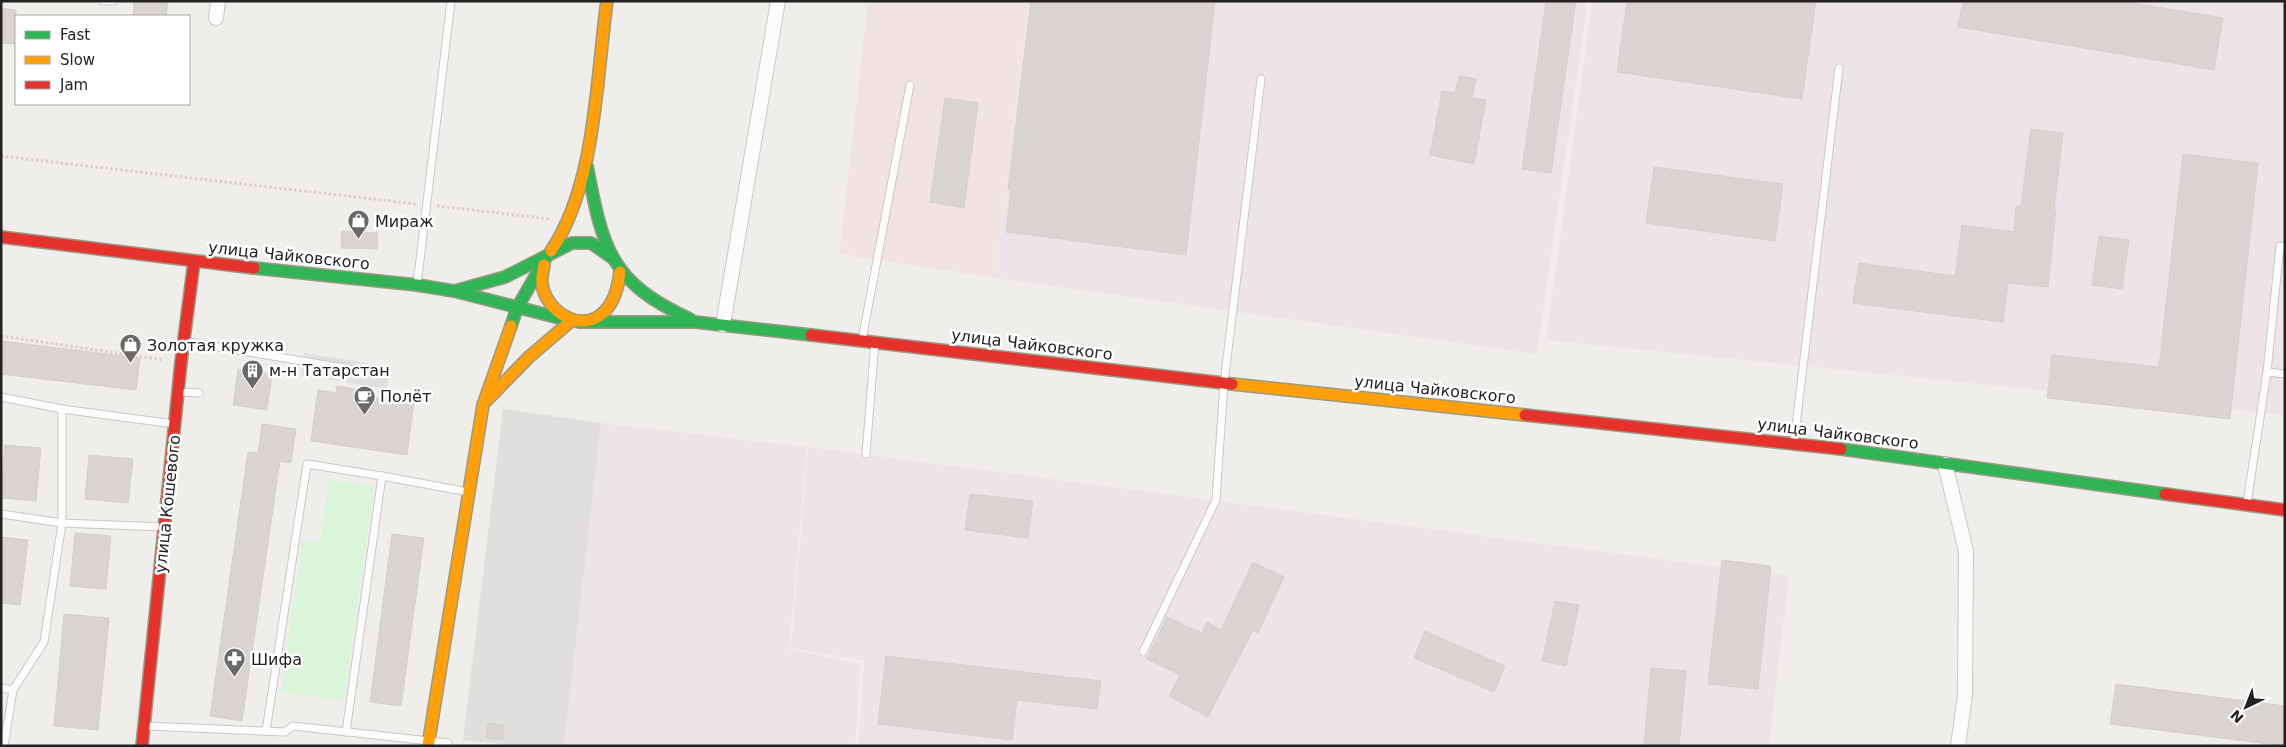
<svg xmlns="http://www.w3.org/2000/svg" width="2286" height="747" viewBox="0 0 2286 747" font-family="'DejaVu Sans',sans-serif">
	<rect width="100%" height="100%" fill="#f0eeeb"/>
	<!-- commercial -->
	<path fill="#f1e3e1" d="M868 1H1029L995 278 839 254Z"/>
	<!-- industrial -->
	<g fill="#ede4e9">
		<path d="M1029 1H1588L1537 354 995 278Z"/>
		<path d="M1592 1H2285V415L1546 340Z"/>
		<path d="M601 423 807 447 789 649 861 664 855 746H564Z"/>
		<path d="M808 447 1789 576 1769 746H858L864 661 791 648Z"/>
	</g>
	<!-- park -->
	<path fill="#daf5da" d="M329 480 374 486 344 701 281 692 302 541 320 543Z"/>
	<!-- parking -->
	<g fill="#e0dfde">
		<path d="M304 353 390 367 387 389 301 375Z"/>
		<path d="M503 409 601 423 564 746H518L463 740Z"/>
	</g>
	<!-- building -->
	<g fill="#d7d4d2" stroke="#d3d0cc">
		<path d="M134 1H168L166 16H133Z"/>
		<path d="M1031 1H1215L1186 255 1006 232 1011 190H1008Z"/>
		<path d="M1546 1H1576L1551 173 1522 169Z"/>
		<path d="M1627 1H1816L1802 99 1617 72Z"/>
		<path d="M1963 1H2120L2223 18 2214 70 1958 27Z"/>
		<path d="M1 8 16 10V44L1 43Z"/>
		<path d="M1459 76 1476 79 1472 98 1486 100 1474 164 1430 155 1442 91 1455 93Z"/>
		<path d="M945 98 978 103 964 208 930 202Z"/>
		<path d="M2031 129 2063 133 2054 210H2056L2048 287 2008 283 2003 322 1853 303 1859 263 1955 276 1962 225 2014 232 2016 206H2021Z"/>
		<path d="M2183 154 2258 163 2230 419 2047 398 2052 355 2159 367Z"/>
		<path d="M1654 167 1783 184 1775 241 1646 223Z"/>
		<path d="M342 231 378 233 377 249 341 248Z"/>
		<path d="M2099 236 2129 240 2122 289 2092 285Z"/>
		<path d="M1 341 140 358 136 390 1 374Z"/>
		<path d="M238 369 272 374 267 410 233 405Z"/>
		<path d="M337 386 355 389 354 394 414 403 407 455 311 441 318 390 336 393Z"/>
		<path d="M262 424 296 429 291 463 280 461 242 721 210 716 248 452 258 453Z"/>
		<path d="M5 445 41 448 36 501 1 498Z"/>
		<path d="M89 455 133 459 128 503 85 499Z"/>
		<path d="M970 494 1033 501 1028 538 965 530Z"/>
		<path d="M75 533 111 536 106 589 70 586Z"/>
		<path d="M392 534 424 538 401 706 370 702Z"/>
		<path d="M1 537 28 540 20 605 1 603Z"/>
		<path d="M1722 560 1771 566 1758 689 1708 684Z"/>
		<path d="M1253 562 1284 577 1258 633 1253 630 1208 717 1169 696 1180 675 1147 659 1167 617 1202 633 1207 622 1221 630Z"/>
		<path d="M1555 601 1579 605 1566 666 1542 661Z"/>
		<path d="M64 614 109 618 98 730 54 726Z"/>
		<path d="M1425 631 1505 666 1494 692 1414 658Z"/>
		<path d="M886 656 1101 681 1097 709 1017 700 1012 740 878 724Z"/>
		<path d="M1651 668 1686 671 1679 746H1644Z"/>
		<path d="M2116 684 2285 706V746L2110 724Z"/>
		<path d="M488 723 504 725 503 740 486 738Z"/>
	</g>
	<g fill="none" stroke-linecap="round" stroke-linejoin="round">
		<defs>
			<g id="lane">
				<path d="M102 1H114"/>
				<path d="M417 285 451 1"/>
				<path d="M862 340 910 85"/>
				<path d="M184 341 385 375"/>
				<path d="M2267 372 2285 374"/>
				<path d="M179 392 199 393"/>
				<path d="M1 397 62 409 174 424"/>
				<path d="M1794 442 1839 68"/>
				<path d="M866 454 875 342"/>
				<path d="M382 476 468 492"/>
				<path d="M2247 503 2267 372 2280 246 2285 247"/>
				<path d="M1 514 62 523 164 527"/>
				<path d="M1143 652 1216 500 1224 383 1261 79"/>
				<path d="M1 688 13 690 4 746"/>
				<path d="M13 690 44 642 62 523V409"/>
				<path d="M147 726 285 732 293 726 448 743V746"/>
				<path d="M266 731 307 464 382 476 346 732"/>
			</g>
			<g id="street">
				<path d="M216 18 218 1"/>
				<path d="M723 325 778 1"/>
				<path d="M1945 464 1966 551 1965 695 1958 746"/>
			</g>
			<g id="fast">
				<path d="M587 166C603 248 609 282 690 319"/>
				<path d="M254 268 417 285 454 291 571 321"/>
				<path d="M458 290 505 277 572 243H591L614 259"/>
				<path d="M579 322H695L811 335"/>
				<path d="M511 326 517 308 547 256"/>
				<path d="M1841 449 2165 494"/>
			</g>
			<g id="slow">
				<path d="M551 251C596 185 596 80 607 1"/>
				<path d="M544 265C543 271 541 278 542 284 546 312 582 335 605 311 615 300 618 287 620 272"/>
				<path d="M1232 384 1525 415"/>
				<path d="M487 400 529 357 571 321"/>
				<path d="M428 746 483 405 511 326"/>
			</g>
			<g id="jam">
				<path d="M1 237 254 268"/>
				<path d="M811 335 1232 384"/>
				<path d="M1525 415 1841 449"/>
				<path d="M2165 494 2285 510"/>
				<path d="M142 746 181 362 194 262"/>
			</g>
		</defs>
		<!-- lane casing -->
		<use href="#lane" stroke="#c9c8c7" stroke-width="9"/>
		<!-- street casing -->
		<use href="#street" stroke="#c9c8c7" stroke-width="16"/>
		<!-- fast casing -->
		<use href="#fast" stroke="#999a82" stroke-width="14"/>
		<!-- slow casing -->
		<use href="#slow" stroke="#999a82" stroke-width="14"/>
		<!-- jam casing -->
		<use href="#jam" stroke="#999a82" stroke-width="14"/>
		<!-- path -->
		<g stroke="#dccecd" stroke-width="3" stroke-dasharray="2.5 2.5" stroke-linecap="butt">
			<path d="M1 156 416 204"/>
			<path d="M437 206 550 219"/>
			<path d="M1 336 164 360"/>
		</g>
		<!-- lane -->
		<use href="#lane" stroke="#fdfcfc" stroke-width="7"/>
		<!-- street -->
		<use href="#street" stroke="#fdfcfc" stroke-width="14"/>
		<!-- fast -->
		<use href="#fast" stroke="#30b455" stroke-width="11"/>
		<!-- slow -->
		<use href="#slow" stroke="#ff9f0a" stroke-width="11"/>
		<!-- jam -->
		<use href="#jam" stroke="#e5322d" stroke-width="11"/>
	</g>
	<!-- icons -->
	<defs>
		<symbol id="shop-pin" viewBox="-11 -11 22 30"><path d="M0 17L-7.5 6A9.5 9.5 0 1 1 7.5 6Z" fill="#6a6968" stroke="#fff"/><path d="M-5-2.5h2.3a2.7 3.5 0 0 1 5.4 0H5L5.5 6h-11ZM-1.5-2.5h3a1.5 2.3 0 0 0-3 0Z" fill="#fff"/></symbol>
		<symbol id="building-pin" viewBox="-11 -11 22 30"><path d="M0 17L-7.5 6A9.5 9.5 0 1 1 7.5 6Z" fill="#6a6968" stroke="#fff"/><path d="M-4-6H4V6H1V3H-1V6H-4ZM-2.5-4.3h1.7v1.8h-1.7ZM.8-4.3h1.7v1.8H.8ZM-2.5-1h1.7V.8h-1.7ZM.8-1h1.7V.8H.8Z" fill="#fff"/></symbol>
		<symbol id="cafe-pin" viewBox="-11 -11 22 30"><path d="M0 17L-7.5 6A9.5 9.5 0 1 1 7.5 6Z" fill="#6a6968" stroke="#fff"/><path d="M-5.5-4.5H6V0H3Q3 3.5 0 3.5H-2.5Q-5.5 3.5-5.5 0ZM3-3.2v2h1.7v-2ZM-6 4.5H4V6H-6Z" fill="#fff"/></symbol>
		<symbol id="pharmacy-pin" viewBox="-11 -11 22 30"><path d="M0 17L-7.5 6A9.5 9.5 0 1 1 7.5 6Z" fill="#6a6968" stroke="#fff"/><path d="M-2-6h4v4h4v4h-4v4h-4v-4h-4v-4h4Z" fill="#fff"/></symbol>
	</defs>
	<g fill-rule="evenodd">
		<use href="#shop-pin" x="346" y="208" width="25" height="34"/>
		<use href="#shop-pin" x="118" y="332" width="25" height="34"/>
		<use href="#building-pin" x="240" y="358" width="25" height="34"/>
		<use href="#cafe-pin" x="352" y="384" width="25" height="34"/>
		<use href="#pharmacy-pin" x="222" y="646" width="25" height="34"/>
	</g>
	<g text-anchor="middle" stroke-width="5" stroke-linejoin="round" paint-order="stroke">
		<!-- poi labels -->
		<g font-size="16" fill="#222" stroke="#fff" text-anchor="start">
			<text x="375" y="227">Мираж</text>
			<text x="147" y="351">Золотая кружка</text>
			<text x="269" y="376">м-н Татарстан</text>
			<text x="380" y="402">Полёт</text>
			<text x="251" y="665">Шифа</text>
		</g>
		<!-- street labels -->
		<g font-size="16" fill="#222" stroke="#fff">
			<text transform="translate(289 255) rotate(6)" y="6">улица Чайковского</text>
			<text transform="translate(1032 344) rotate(7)" y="6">улица Чайковского</text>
			<text transform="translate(1435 389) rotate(6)" y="6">улица Чайковского</text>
			<text transform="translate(1838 433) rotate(7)" y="6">улица Чайковского</text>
			<text transform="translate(167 504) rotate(-84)" y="6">улица Кошевого</text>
		</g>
	</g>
	<!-- border -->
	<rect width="2286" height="747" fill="none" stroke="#222222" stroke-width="5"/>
	<!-- legend -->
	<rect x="15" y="15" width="175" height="90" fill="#ffffff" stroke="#a7a7a7"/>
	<rect x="25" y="31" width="25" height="8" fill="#30b455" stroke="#a7a7a7"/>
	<text x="60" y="40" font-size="15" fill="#222222">Fast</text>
	<rect x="25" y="56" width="25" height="8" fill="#ff9f0a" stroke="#a7a7a7"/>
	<text x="60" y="65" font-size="15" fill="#222222">Slow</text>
	<rect x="25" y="81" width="25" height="8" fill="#e5322d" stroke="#a7a7a7"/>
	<text x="60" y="90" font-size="15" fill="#222222">Jam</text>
	<!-- north arrow -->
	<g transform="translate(2246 707) rotate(223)" stroke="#ffffff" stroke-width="4" paint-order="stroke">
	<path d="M0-4L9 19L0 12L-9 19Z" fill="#222222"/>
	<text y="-8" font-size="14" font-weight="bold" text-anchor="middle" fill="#222222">N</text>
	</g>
</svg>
